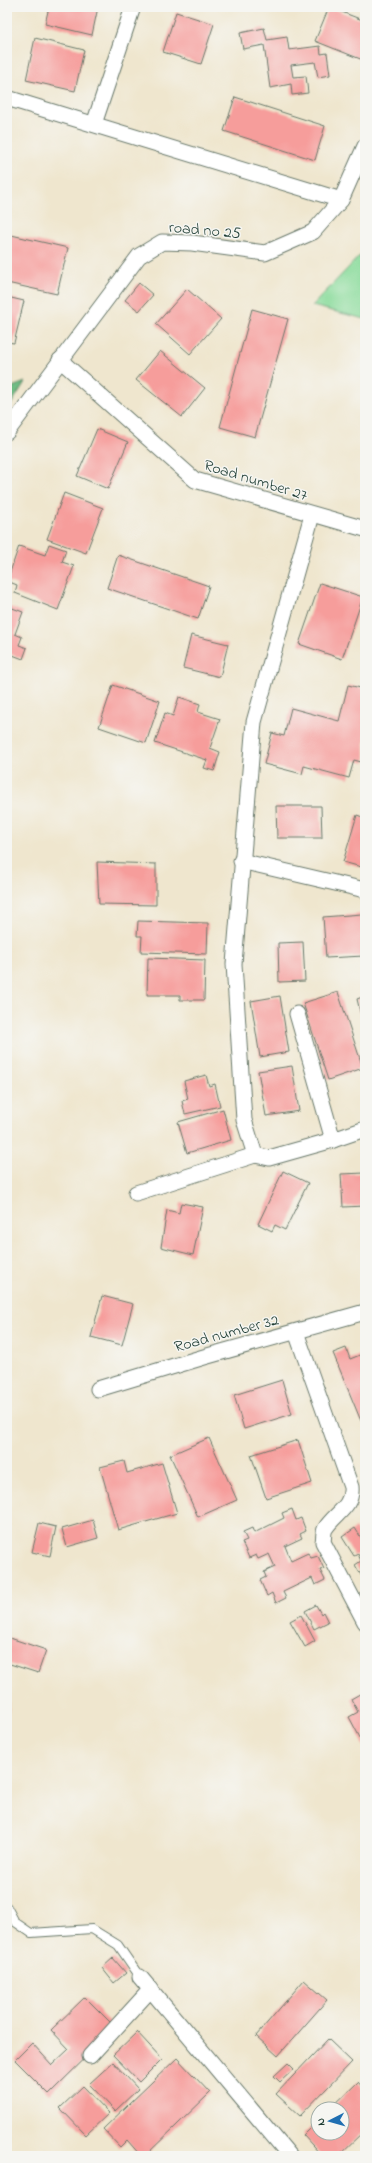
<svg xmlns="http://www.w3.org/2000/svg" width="372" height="2163" viewBox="0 0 372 2163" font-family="'Indie Flower',sans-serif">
	<rect width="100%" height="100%" fill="#f6f6f2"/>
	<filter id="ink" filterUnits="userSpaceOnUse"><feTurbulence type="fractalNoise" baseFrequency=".025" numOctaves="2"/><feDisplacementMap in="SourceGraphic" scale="8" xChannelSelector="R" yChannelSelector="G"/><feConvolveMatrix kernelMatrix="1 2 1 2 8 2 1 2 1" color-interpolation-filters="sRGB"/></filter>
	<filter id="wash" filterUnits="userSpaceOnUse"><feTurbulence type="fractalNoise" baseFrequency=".012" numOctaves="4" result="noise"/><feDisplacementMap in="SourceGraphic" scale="16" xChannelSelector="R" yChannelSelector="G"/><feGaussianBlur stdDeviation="0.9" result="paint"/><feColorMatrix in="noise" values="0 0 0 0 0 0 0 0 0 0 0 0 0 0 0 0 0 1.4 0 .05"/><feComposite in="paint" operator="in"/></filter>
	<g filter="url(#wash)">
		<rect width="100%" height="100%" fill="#efe6ce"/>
		<!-- green -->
		<path fill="#8bdc9c" stroke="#558c68" d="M365 250V319L312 306Z"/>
		<!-- forest -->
		<path fill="#70bc84" stroke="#487c5c" d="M25 382 7 411V389Z"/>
		<g id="blocks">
			<!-- building -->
			<g fill="#f69d9b">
				<path d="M49 7H98L92 35 45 24Z"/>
				<path d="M329 7 365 21V54L363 60 315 41Z"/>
				<path d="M176 12 214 24 201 64 163 52Z"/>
				<path d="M264 28 267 40 287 37 289 50 320 46 321 54 327 53 330 75 318 77 315 62 291 65 293 77 306 76 308 93 292 95 291 84 270 88 264 45 243 49 240 33Z"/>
				<path d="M35 38 84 50 75 91 26 80Z"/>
				<path d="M235 97 325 126 315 160 224 131Z"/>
				<path d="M7 234 68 248 57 294 7 283Z"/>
				<path d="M139 283 153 295 139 311 125 300Z"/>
				<path d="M187 289 221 319 190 354 156 324Z"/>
				<path d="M7 297 24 301 14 343 7 342Z"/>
				<path d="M252 309 288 319 255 437 220 427Z"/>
				<path d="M160 351 205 388 182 417 136 380Z"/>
				<path d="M97 429 128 442 108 489 77 476Z"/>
				<path d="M64 493 103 508 86 553 47 539Z"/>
				<path d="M49 544 66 550 62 562 74 566 58 610 15 593 17 585 7 581 19 546 45 555Z"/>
				<path d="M118 555 209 586 198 619 107 588Z"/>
				<path d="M320 583 363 597 342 659 299 644Z"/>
				<path d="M7 606 23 612 15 634 22 637 19 645 27 648 23 659 10 654 11 651 7 650Z"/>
				<path d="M191 635 228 644 220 677 183 668Z"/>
				<path d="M113 685 160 701 146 743 99 727Z"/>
				<path d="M348 685 365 689V763L354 760 349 778 304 766 302 774 264 764 272 733 284 736 291 708 339 721Z"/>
				<path d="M179 697 200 704 198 712 220 719 210 748 220 752 214 771 204 768 207 760 155 743 165 713 173 716Z"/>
				<path d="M276 806H321L322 838H277Z"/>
				<path d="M357 815 365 818V868L343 862Z"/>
				<path d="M97 862 156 864V905L99 904Z"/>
				<path d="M362 914 364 956 326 958 323 917Z"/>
				<path d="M138 921 208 923 207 954 141 952 142 936H137Z"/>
				<path d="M303 942 305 981 279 982 278 943Z"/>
				<path d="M148 958 205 960 204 1000H180V995H147Z"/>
				<path d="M338 992 363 1068 328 1080 303 1003Z"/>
				<path d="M280 996 289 1052 260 1057 251 1001Z"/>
				<path d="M365 996V1028H364L357 999Z"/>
				<path d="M292 1066 299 1111 266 1116 258 1071Z"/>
				<path d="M206 1075 209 1086 215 1084 220 1106 185 1114 182 1101 188 1099 184 1081Z"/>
				<path d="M223 1109 231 1140 187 1153 178 1122Z"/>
				<path d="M283 1171 308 1183 285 1230 275 1225 272 1231 258 1224Z"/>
				<path d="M365 1173V1206L343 1207 341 1174Z"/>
				<path d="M181 1203 203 1207 193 1255 161 1247 167 1210 179 1213Z"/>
				<path d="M102 1296 133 1304 122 1345 91 1337Z"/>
				<path d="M346 1348 350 1359 365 1353V1420L361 1421 333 1353Z"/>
				<path d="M282 1380 292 1414 244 1429 234 1395Z"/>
				<path d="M209 1438 237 1500 198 1517 170 1455Z"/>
				<path d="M298 1440 312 1483 266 1498 251 1455Z"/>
				<path d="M124 1461 127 1473 162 1463 177 1513 118 1530 100 1467Z"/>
				<path d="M292 1509 296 1520 301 1518 306 1531 300 1534 302 1538 285 1546 291 1561 308 1553 311 1558 318 1556 324 1569 320 1570 325 1580 315 1585 312 1578 283 1592 286 1598 276 1603 272 1593 267 1596 260 1580 266 1577 264 1572 275 1567 269 1554 258 1559 256 1555 249 1558 242 1542 247 1540 243 1532 252 1528 254 1533 284 1518 282 1513Z"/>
				<path d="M93 1520 98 1538 67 1547 62 1529Z"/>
				<path d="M39 1523 56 1527 50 1556 32 1552Z"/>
				<path d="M355 1528 365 1544V1582L355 1565 361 1561 358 1554 354 1556 342 1537Z"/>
				<path d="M316 1605 321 1614 323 1612 328 1622 314 1629 305 1611Z"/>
				<path d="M301 1615 315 1641 305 1647 290 1621Z"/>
				<path d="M7 1637 46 1650 38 1673 7 1663Z"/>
				<path d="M365 1691V1747L349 1717 358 1712 351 1699Z"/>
				<path d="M7 1702 10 1703 8 1715H7Z"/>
				<path d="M113 1958 126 1973 114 1983 102 1968Z"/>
				<path d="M304 1980 327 2000 278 2056 256 2036Z"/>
				<path d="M85 1997 116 2028 49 2094 15 2060 32 2043 52 2065 69 2049 51 2030Z"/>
				<path d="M137 2032 162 2059 139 2082 113 2055Z"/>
				<path d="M328 2039 352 2062 300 2116 276 2094Z"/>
				<path d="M177 2058 210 2093 145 2156H141L127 2140 120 2147 103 2129Z"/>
				<path d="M113 2062 138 2089 115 2111 89 2084Z"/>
				<path d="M288 2063 294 2069 280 2082 274 2076Z"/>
				<path d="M358 2082 365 2090V2130L338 2156H322L303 2135 318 2120V2133H342V2109H330Z"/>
				<path d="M83 2086 109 2113 86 2135 60 2108Z"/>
			</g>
		</g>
	</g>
	<g filter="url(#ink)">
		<use href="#blocks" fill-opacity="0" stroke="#68786a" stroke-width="1"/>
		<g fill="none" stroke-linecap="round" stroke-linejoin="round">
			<defs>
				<path id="service" d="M7 1907 15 1922 31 1933 92 1929 118 1945 140 1977"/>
				<g id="minor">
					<path d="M7 98 341 200"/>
					<path d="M94 124 133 7"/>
					<path d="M60 360 195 480 365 529"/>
					<path d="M7 432 139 256 162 242 192 243 265 253 313 232 341 200 365 146"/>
					<path d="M312 515 254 722 234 964 244 1120 255 1155 269 1158 333 1140 365 1129"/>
					<path d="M241 861 365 890"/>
					<path d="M297 1014 333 1140"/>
					<path d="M136 1193 255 1155"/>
					<path d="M296 1332 351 1487C353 1507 334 1514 325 1529 323 1533 324 1538 323 1542L365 1622"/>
					<path d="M98 1389 204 1357 365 1312"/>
					<path d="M140 1977 290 2156"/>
					<path d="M90 2056 151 1989"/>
				</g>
			</defs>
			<!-- service casing -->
			<use href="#service" stroke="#68786a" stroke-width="10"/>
			<!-- minor casing -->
			<use href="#minor" stroke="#68786a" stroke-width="17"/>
			<!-- service -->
			<use href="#service" stroke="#fff" stroke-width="8"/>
			<!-- minor -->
			<use href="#minor" stroke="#fff" stroke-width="15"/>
		</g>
	</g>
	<g text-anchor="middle" stroke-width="3" stroke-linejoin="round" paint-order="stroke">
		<!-- street labels -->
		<g font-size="16" fill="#1f3d34" stroke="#f6f6f2">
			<text transform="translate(205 229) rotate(5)" y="6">road no 25</text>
			<text transform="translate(256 479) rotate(17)" y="6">Road number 27</text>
			<text transform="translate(226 1332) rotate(-15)" y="6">Road number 32</text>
		</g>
	</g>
	<!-- margin -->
	<rect width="372" height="2163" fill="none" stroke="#f6f6f2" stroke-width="24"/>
	<!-- north arrow -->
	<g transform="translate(330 2121) rotate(264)"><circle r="19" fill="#f6f6f2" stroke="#a0aca6"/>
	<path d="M0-3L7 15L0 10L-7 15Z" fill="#1f6fb2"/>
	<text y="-6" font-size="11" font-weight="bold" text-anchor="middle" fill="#1f3d34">N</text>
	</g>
</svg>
